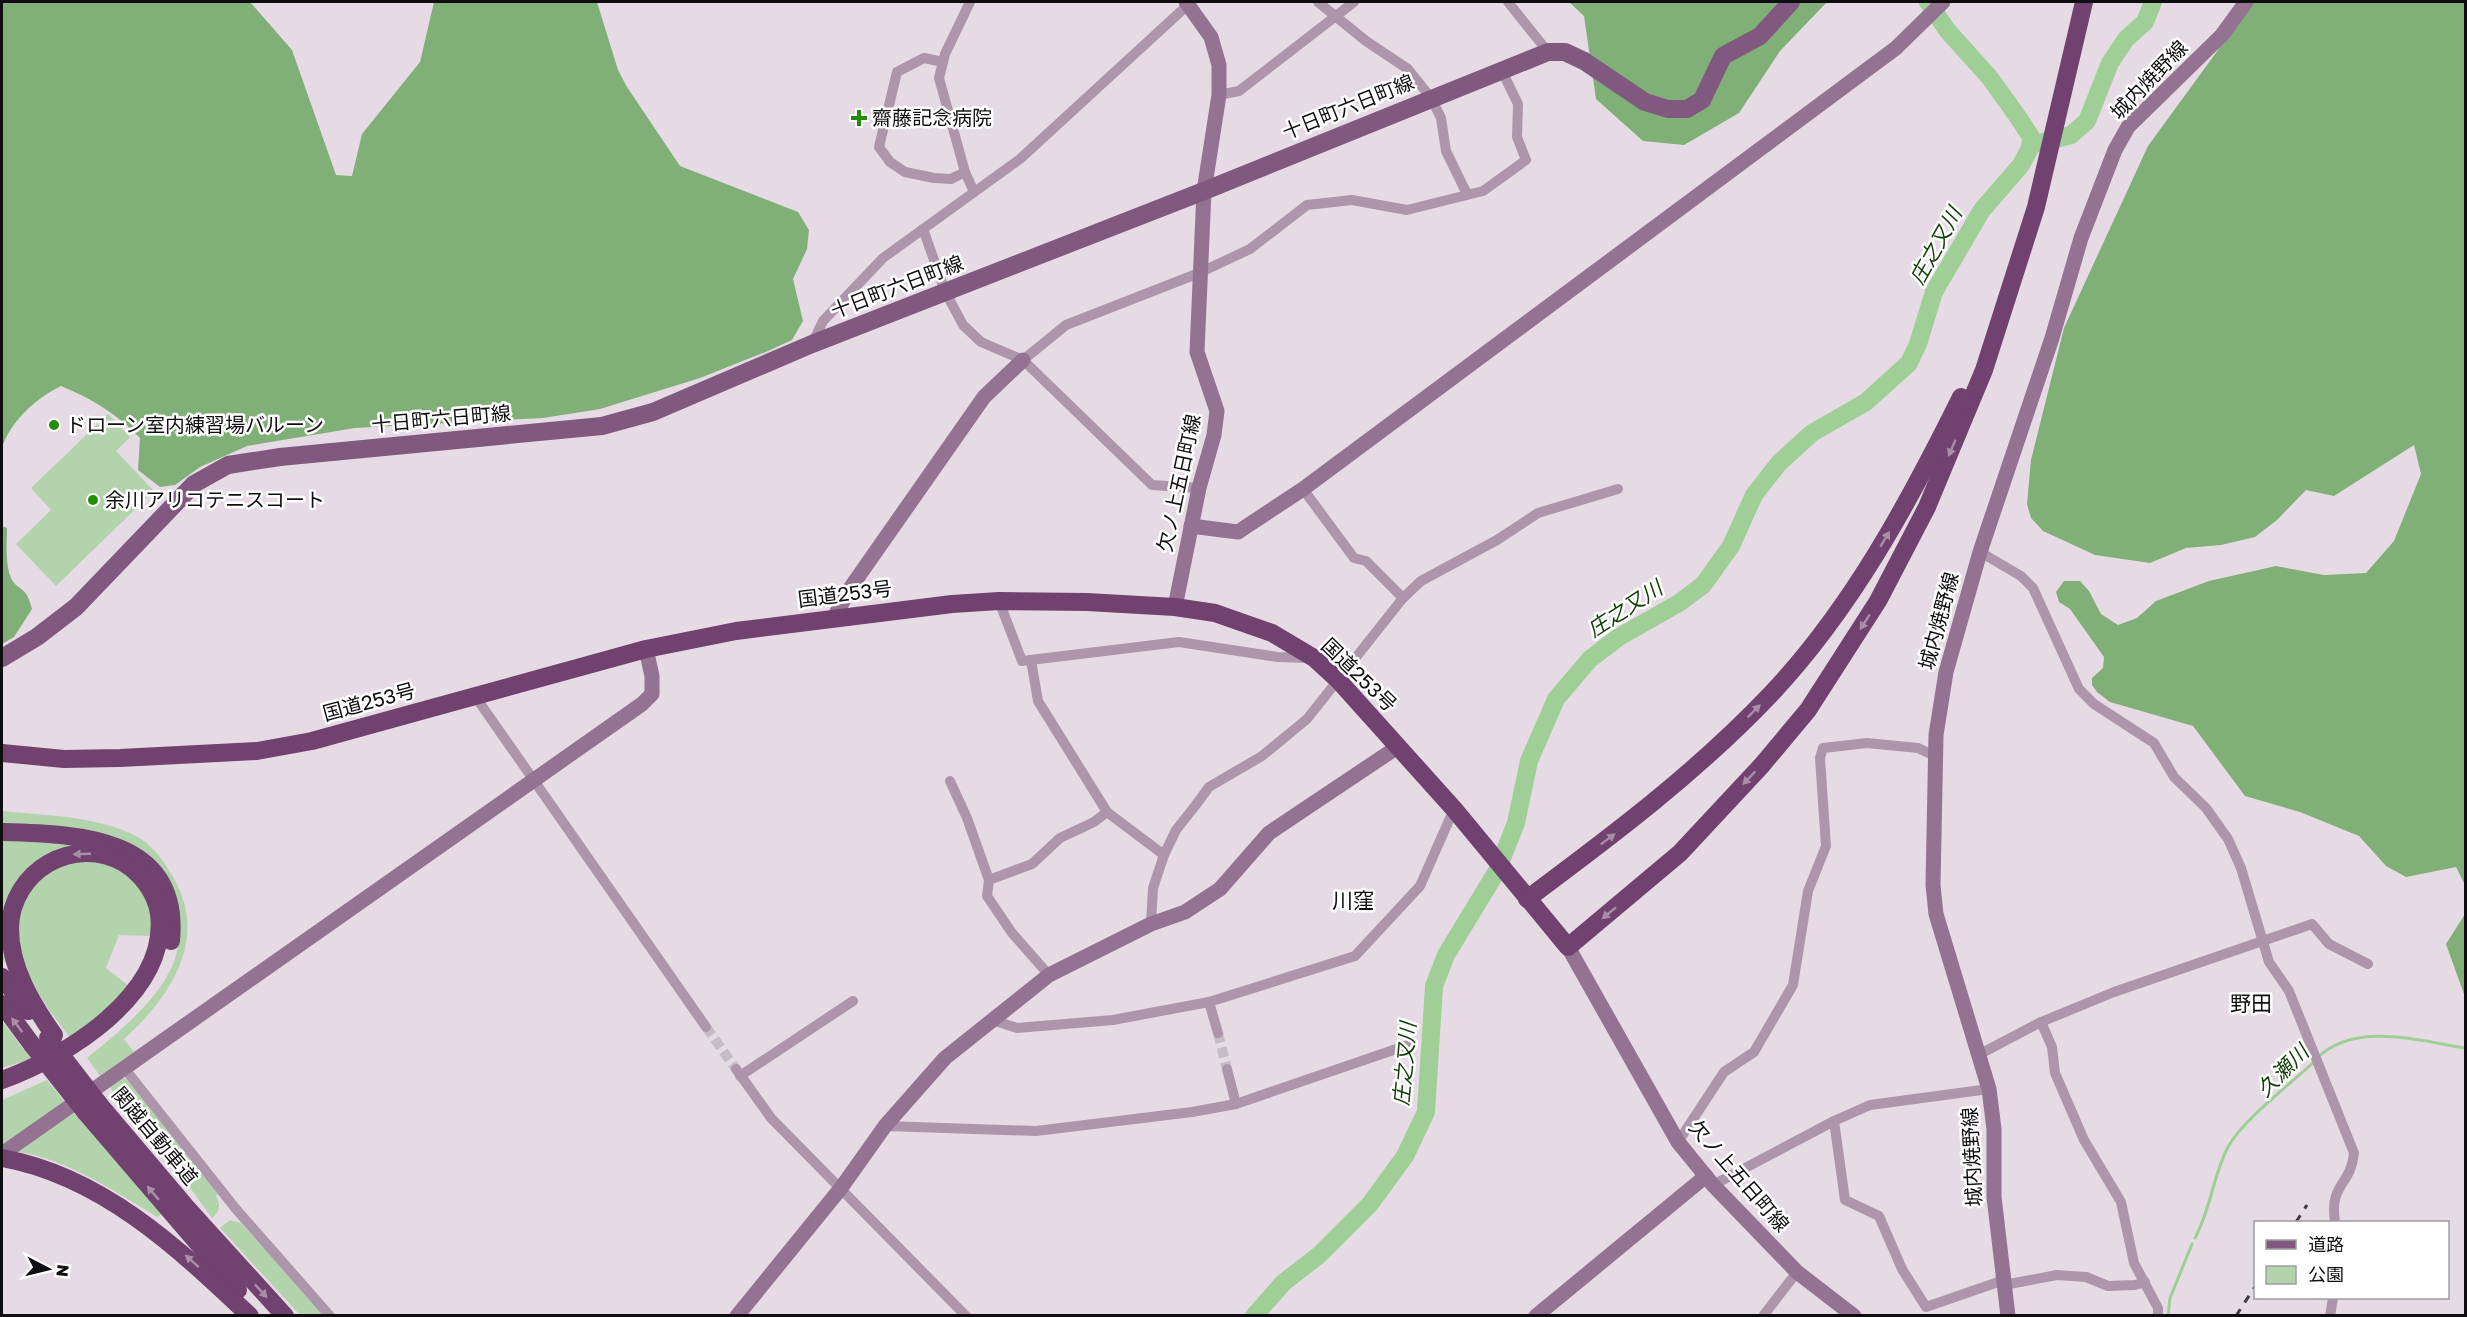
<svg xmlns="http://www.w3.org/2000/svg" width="2467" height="1317" viewBox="0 0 2467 1317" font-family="'Golos Text','Noto Sans JP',sans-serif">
	<rect width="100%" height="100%" fill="#e6dbe5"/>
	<!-- green -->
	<g fill="#b3d3ad">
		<path d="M108 414 130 437 116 451 154 491 56 586 16 544 51 510 31 488Z"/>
		<path d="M2 811C47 816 94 815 136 836 150 843 162 858 170 872 211 935 173 995 124 1039L134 1052 100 1076 87 1058C119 1032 183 982 178 934 176 916 170 897 166 879L24 824 2 823Z"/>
		<path d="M2 838 82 842 19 880 12 972 2 958Z"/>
		<path d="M83 860C110 864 139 874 149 902 152 912 151 926 153 936L119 935 106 968 129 986 117 1000 70 1038C55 1018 40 999 29 976 5 923 23 870 83 860Z"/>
		<path d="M2 1021 31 1059 2 1068Z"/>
		<path d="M120 1078 127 1079 218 1194 216 1196C221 1206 220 1211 212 1218L177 1170 109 1086Z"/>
		<path d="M47 1080 64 1101 2 1146V1100Z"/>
		<path d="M73 1112 162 1214 157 1217C116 1192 67 1159 18 1152Z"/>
		<path d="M230 1220 241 1223 325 1315H300L220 1228Z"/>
	</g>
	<!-- forest -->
	<g fill="#81af78">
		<path d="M2 2H250L292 50 336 175 352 176 362 134 420 62 434 2H597L618 70 627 87 680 166 798 212 809 230 807 249 793 279 803 321 792 340 768 351 700 378 600 409 543 418 355 428 247 446 200 467 175 485 160 487 138 470 140 438C116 413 92 399 61 386 36 398 10 422 2 448Z"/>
		<path d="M1569 2H1827L1780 51 1739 113 1684 145 1643 141 1596 99 1584 16Z"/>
		<path d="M2253 2H2465V885L2456 867 2406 877 2386 866 2359 836 2300 812 2245 796 2193 726 2110 702 2097 692 2092 685V678L2103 668 2104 657 2070 609 2059 602 2056 592 2064 581H2080L2089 591 2101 614 2118 625 2137 618 2156 601 2209 581 2276 566 2324 575 2366 573 2394 541 2421 474 2414 445 2334 496 2306 490 2277 520 2255 537 2221 545 2186 548 2150 563 2095 555 2043 531 2031 518 2027 504 2031 460 2064 328 2148 146Z"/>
		<path d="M2 526 7 528C7 543 5 564 11 578 18 592 26 584 32 609L14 637 2 644Z"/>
		<path d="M2465 914 2466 997H2465L2446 944Z"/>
	</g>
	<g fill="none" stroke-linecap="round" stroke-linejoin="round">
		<!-- stream -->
		<g stroke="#9fce96" stroke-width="3">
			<path d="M2318 1057C2357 1021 2418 1041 2466 1048"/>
			<path d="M2195 1238C2211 1209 2213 1175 2228 1147 2243 1120 2290 1084 2314 1062"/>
			<path d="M2168 1316 2170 1298 2192 1244"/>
		</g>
		<!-- river -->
		<g stroke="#9fce96" stroke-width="18">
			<path d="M2040 143 2071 135 2087 121 2110 63 2126 39 2145 22 2153 2"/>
			<path d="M1254 1316 1283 1283 1319 1255 1370 1204 1405 1156 1426 1112 1434 986 1446 955 1497 871 1516 823 1529 761 1556 699 1590 659 1619 637 1679 603 1703 585 1731 546 1754 495 1779 463 1812 433 1866 402 1909 363 1918 344 1934 292 1982 210 2021 165 2030 148 2031 137 2018 117 1990 78 1947 30 1928 2"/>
		</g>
		<!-- street-tunnel -->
		<g stroke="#c6bcc5" stroke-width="10" stroke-dasharray="10 5" stroke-linecap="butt">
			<path d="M706 1027 736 1069"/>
			<path d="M1218 1033 1227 1069"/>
		</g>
		<!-- street -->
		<g stroke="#ad96ab" stroke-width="10">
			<path d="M970 2 945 54 939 78 965 172 974 192"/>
			<path d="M1318 2 1366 41 1408 69 1431 98 1441 118 1446 151 1467 194"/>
			<path d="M1508 2 1548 52"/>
			<path d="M943 62 924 58 897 72 879 147 890 162 905 172 934 178 951 179 965 172"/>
			<path d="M1219 95 1239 91 1354 2"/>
			<path d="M923 229 945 291 963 325 981 342 1023 360 1152 485 1199 488"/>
			<path d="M812 344 823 321 883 258 1020 159 1191 2"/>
			<path d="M1023 360 1066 325 1199 273 1250 249 1307 205 1352 200 1407 210 1483 191 1526 160 1517 137 1518 104 1502 71"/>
			<path d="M1303 489 1354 558 1366 561 1403 598"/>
			<path d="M1980 552 2021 576 2033 588 2079 689 2094 704 2154 743 2174 777 2206 808 2228 839 2241 868 2269 962 2289 991 2354 1153C2351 1186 2329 1183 2335 1222"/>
			<path d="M999 601 1022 661 1179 642 1278 657 1307 658"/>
			<path d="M1031 660 1038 701 1107 812 1164 855"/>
			<path d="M475 696 706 1027"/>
			<path d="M950 781 967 818 989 880"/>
			<path d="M1151 924 1153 888 1164 855 1176 830 1195 806 1209 787 1262 756 1307 719 1403 598 1421 581 1497 540 1538 513 1618 489"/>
			<path d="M1049 975 1012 933 987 896 989 880 1032 864 1060 838 1094 822 1107 812"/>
			<path d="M1209 1002 1218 1033"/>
			<path d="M992 1020 1017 1028 1113 1020 1209 1002 1355 956 1420 886 1454 809"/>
			<path d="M2041 1022 2052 1047 2055 1073 2084 1140 2121 1202 2134 1263 2158 1308V1316"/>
			<path d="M1980 1054 2041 1022 2114 992 2312 924 2329 944 2368 964"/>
			<path d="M125 1069 236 1209 330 1316"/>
			<path d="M736 1069 771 1118 966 1316"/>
			<path d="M1227 1069 1236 1104"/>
			<path d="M740 1076 853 1001"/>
			<path d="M1834 1121 1845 1200 1879 1216 1902 1269 1926 1307 2004 1280"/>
			<path d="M885 1126 1036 1131 1192 1112 1236 1104 1408 1045"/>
			<path d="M1678 1142 1724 1072 1754 1052 1793 985 1808 891 1826 846 1820 758 1823 748 1867 743 1918 748 1935 756"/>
			<path d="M1713 1185 1834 1121 1870 1105 1989 1089"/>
			<path d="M2004 1285 2057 1275 2086 1277 2108 1286 2135 1285 2145 1282"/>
			<path d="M1763 1316 1797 1272"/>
			<path d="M2330 1316 2333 1298"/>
		</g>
		<!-- secondary -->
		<g stroke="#947292" stroke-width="15">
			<path d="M1191 526 1238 532 1303 489 1896 48 1943 2"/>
			<path d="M1175 607 1199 488 1214 435 1217 411 1197 352 1204 191 1219 95V65L1211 37 1186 2"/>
			<path d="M833 619 851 587 984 397 1023 360"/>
			<path d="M1568 947 1678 1142 1713 1185 1797 1272 1854 1316"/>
			<path d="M2 1154 642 704 652 694V676L646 649"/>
			<path d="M737 1316 841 1188 885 1126 945 1058 1049 975 1151 924 1185 912 1220 889 1269 833 1399 746"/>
			<path d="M1536 1316 1706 1176"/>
			<path d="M2008 1316 1994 1197V1129L1989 1089 1936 914 1933 885 1936 735 1946 672 1980 552 2052 338 2081 238 2115 150 2128 127 2222 35 2246 2"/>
		</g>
		<!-- primary -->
		<path stroke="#81587f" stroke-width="18" d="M2 658 37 637 76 607 194 484 228 465 280 457 602 426 653 412 812 344 1204 191 1548 52H1565L1584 61 1645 102 1668 109H1687L1702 100 1723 56 1760 36 1791 2"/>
		<!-- highway -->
		<g stroke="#71426f" stroke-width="18">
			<path d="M2 753 64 759 120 758 257 751 312 741 646 649 736 631 952 604 999 601 1087 602 1175 607 1215 613 1272 633 1314 658 1339 681 1454 809 1568 947 1680 853 1762 765 1808 710 1878 601 1927 507 1984 370 2036 207 2084 2"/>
			<path d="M2 832C77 834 181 836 171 941"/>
			<path d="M1527 899C1613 835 1697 772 1771 694 1852 608 1909 502 1961 397"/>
			<path d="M2 977 28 1011"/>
			<path d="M2 1004 33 1046"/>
			<path d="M2 1080C66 1057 169 994 159 914 156 893 142 874 124 863 74 834 11 871 10 928 10 968 32 1004 54 1035"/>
			<path d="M99 1104 187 1208 285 1316"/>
			<path d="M86 1113 238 1290"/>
			<path d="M2 1158C102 1176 178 1248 250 1316"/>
		</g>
		<!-- rail -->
		<g stroke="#3f3a3e" stroke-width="3" stroke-dasharray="8 8" stroke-linecap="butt">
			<path d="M2296 1222 2307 1205"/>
			<path d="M2236 1316 2256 1285"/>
		</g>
		<!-- highway-bridge -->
		<g stroke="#71426f" stroke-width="18">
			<path d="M48 1038 99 1104"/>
			<path d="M33 1046 86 1113"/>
		</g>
	</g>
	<!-- one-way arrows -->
	<defs><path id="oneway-solid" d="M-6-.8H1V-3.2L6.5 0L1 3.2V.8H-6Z" transform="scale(1.5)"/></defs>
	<g fill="#aa8ea9">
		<use href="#oneway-solid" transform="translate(1952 448) rotate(113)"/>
		<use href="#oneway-solid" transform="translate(1885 539) rotate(-59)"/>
		<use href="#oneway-solid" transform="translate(1865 622) rotate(123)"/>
		<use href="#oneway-solid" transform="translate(1754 711) rotate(-45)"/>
		<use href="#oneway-solid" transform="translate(1749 778) rotate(134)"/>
		<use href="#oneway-solid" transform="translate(1608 839) rotate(-37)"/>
		<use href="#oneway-solid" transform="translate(82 854) rotate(178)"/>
		<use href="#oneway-solid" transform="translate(1609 913) rotate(141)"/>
		<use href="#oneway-solid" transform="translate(17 1025) rotate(-127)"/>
		<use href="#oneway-solid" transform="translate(153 1193) rotate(-130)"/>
		<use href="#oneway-solid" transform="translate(192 1261) rotate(-138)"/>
		<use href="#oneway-solid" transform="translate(261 1291) rotate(47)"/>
	</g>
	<!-- markers -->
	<g fill="#258c05" stroke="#fff" stroke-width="2">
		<path d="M856 109h6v6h6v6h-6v6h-6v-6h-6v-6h6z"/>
		<circle cx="54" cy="425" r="6"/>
		<circle cx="93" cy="500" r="6"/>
	</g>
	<g text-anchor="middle" stroke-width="5" stroke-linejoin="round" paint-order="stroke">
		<!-- street labels -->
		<g font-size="20" fill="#100d10" stroke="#fff">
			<text transform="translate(2149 80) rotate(-46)" y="7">城内焼野線</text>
			<text transform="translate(1348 107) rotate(-22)" y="7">十日町六日町線</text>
			<text transform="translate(897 287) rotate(-21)" y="7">十日町六日町線</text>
			<text transform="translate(441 419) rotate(-5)" y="7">十日町六日町線</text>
			<text transform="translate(1179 483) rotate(-78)" y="7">欠ノ上五日町線</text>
			<text transform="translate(845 594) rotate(-7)" y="7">国道253号</text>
			<text transform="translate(1939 621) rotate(-75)" y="7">城内焼野線</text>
			<text transform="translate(1359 675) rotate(44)" y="7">国道253号</text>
			<text transform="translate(369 702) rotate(-15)" y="7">国道253号</text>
			<text transform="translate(155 1136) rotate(50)" y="7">関越自動車道</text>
			<text transform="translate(1972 1157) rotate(-93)" y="7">城内焼野線</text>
			<text transform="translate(1739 1176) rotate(49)" y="7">欠ノ上五日町線</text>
		</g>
		<!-- poi labels -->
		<g font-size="20" fill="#100d10" stroke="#fff" text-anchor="start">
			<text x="872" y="125">齋藤記念病院</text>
			<text x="66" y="432">ドローン室内練習場バルーン</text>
			<text x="105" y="507">余川アリコテニスコート</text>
		</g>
		<!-- water labels -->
		<g font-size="21" font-style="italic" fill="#103e06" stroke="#fff">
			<text transform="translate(1936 246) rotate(-61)" y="7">庄之又川</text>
			<text transform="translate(1625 609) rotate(-33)" y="7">庄之又川</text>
			<text transform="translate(1405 1064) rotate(-85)" y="7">庄之又川</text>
			<text transform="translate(2283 1071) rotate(-45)" y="7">久瀬川</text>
		</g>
		<!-- neighbourhood labels -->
		<g font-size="21" fill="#100d10" stroke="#fff">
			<text x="1353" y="908">川窪</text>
			<text x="2251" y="1011">野田</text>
		</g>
	</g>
	<!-- border -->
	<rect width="2467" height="1317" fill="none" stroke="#100d10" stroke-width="6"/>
	<!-- legend -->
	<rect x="2254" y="1221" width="195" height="78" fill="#ffffff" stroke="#9f9e9f" stroke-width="1.5"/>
	<rect x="2266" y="1240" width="30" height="9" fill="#81587f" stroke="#9f9e9f" stroke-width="1.5"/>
	<text x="2308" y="1251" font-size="18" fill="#100d10">道路</text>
	<rect x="2266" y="1266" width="30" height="18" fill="#b3d3ad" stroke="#9f9e9f" stroke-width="1.5"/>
	<text x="2308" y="1281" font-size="18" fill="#100d10">公園</text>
	<!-- north arrow -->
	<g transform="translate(48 1269) rotate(97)" stroke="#ffffff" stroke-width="4.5" paint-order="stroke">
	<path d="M0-4.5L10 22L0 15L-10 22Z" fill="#100d10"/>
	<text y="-9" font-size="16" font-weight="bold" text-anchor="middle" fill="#100d10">N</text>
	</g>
</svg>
